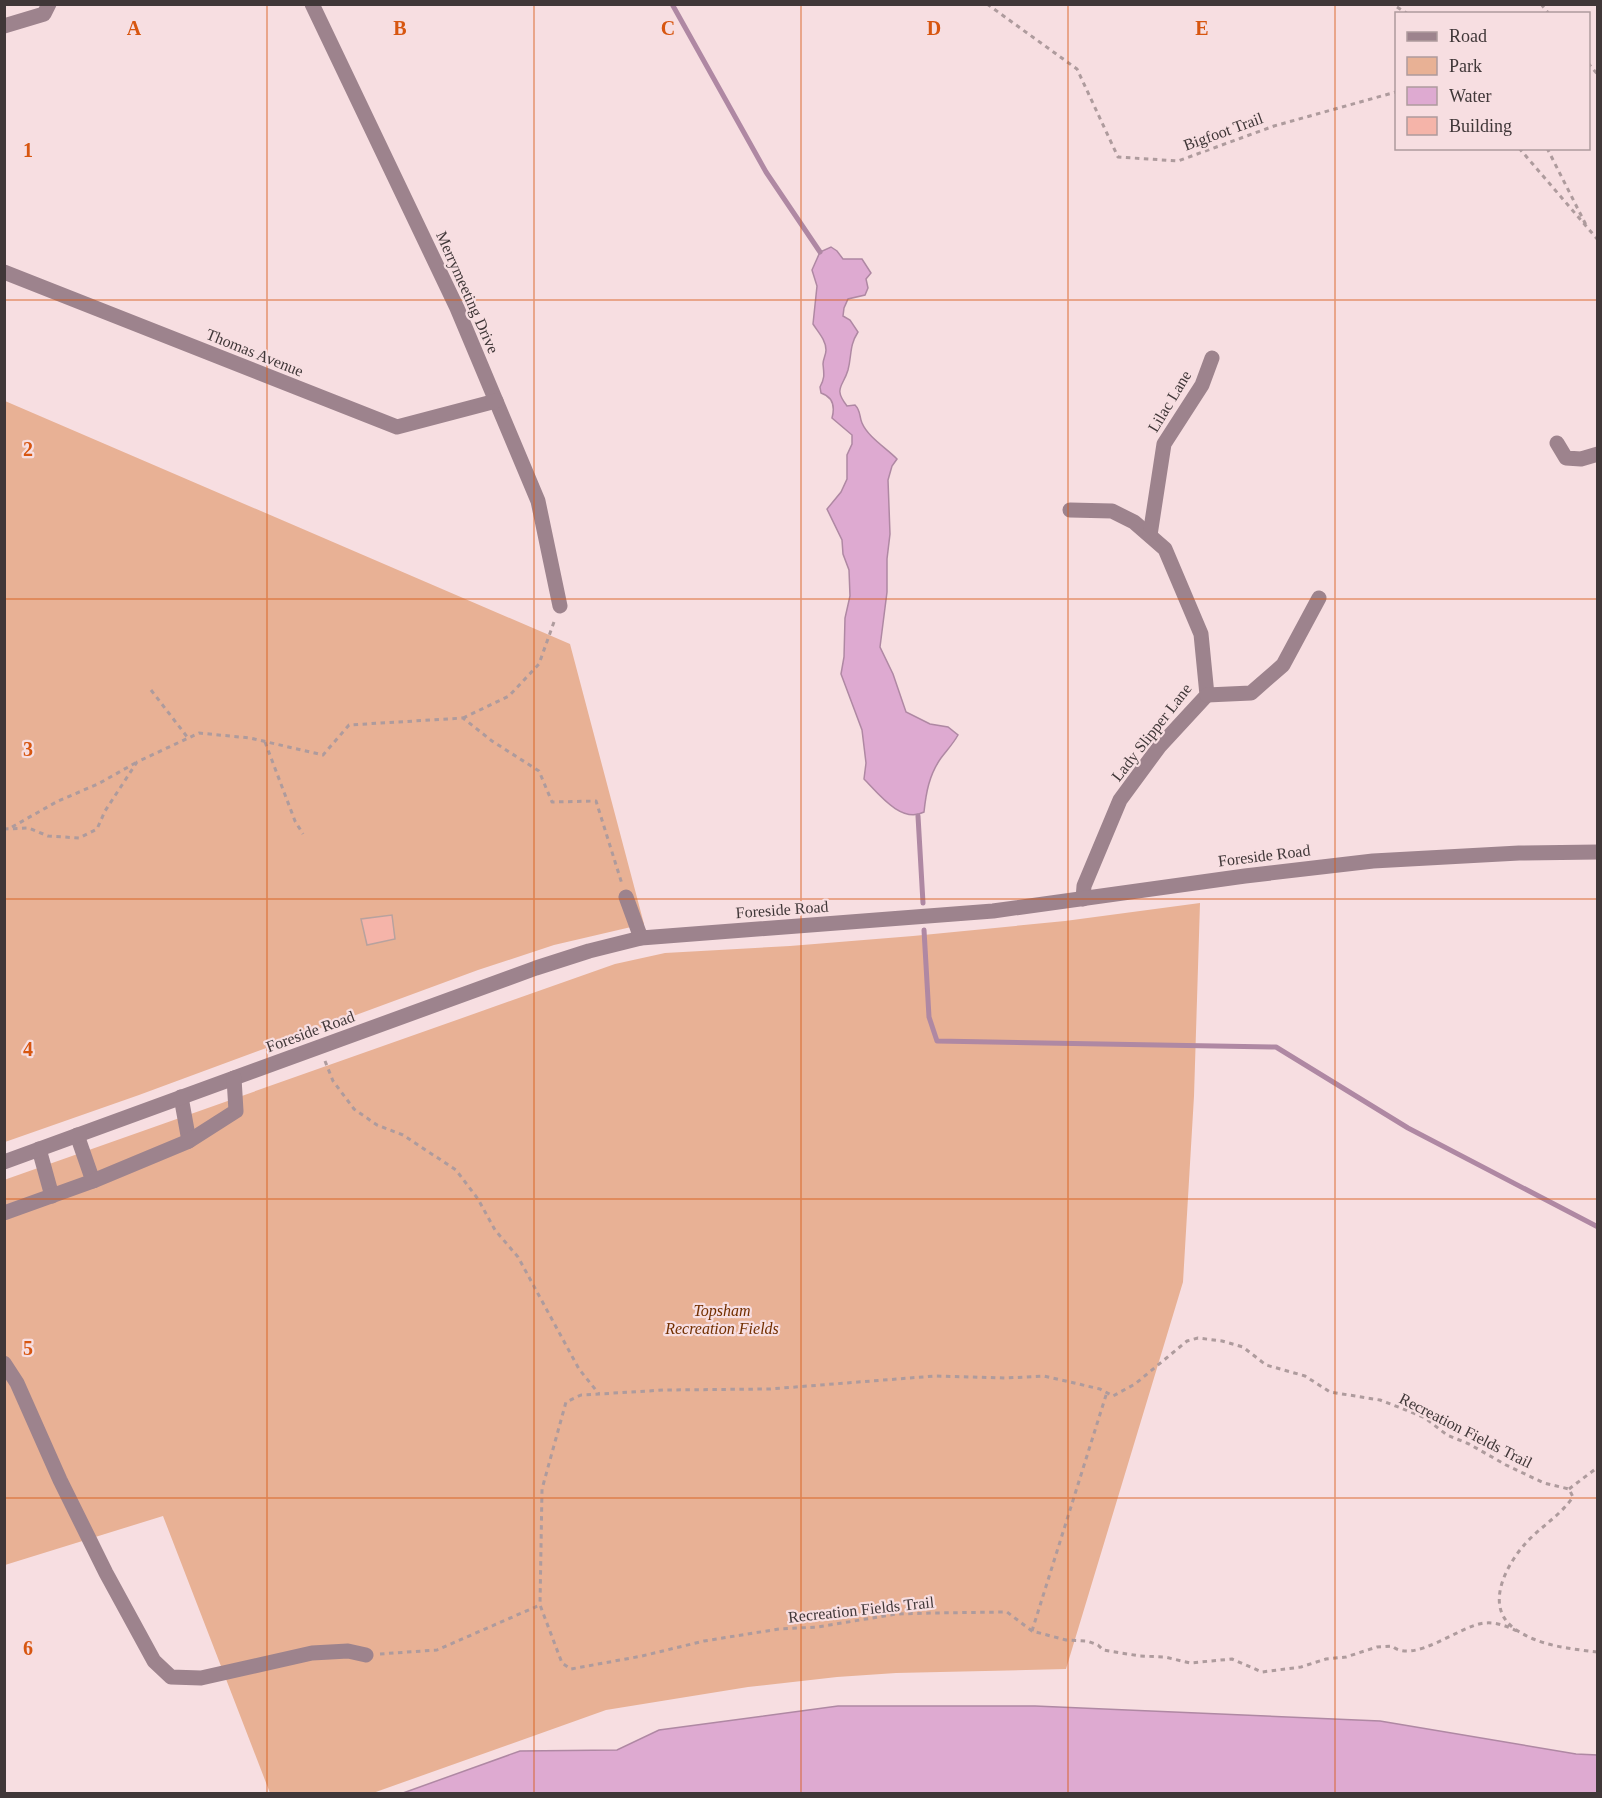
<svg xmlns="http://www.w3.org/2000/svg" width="1602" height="1798" viewBox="0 0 1602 1798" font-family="'Times New Roman',serif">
	<rect width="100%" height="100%" fill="#f7dee1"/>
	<!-- green -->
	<g fill="#e8b195">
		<path d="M5 401 570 644 644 924 554 945 478 970 139 1095 5 1142Z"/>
		<path d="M1200 903 1194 1096 1183 1282 1066 1669 896 1673 837 1677 748 1687 606 1710 373 1793H270L163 1516 5 1565 4 1180 615 964 665 953 790 946 913 936 1065 921Z"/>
	</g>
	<!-- water -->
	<g fill="#deaad1" stroke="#af88a3" stroke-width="1.5">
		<path d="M831 247 837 251 843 259H862L871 273 866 279 868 288 865 295 848 299 844 308 843 316 850 320 858 332C849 346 852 355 848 370 843 387 833 388 847 406L855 405C861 411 859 416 862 423 868 437 886 448 897 459L892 466 888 480 890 534 887 559V592L880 647 893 674 906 712 930 724 948 727 958 735C953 744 947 750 941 758 929 775 926 793 924 812 901 824 878 793 864 779L866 763 862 730 841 674 844 657 845 618 850 596 849 570 843 554 842 540 827 509 841 492 847 479V455L852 444V435L832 418C835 407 833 397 821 393L820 387C825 378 824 374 823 364 823 359 826 355 826 350 826 340 818 332 813 324L817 286 812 270 820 252Z"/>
		<path d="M838 1706H1035L1380 1721 1576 1754 1597 1755V1793H403L520 1751 617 1750 659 1730Z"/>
	</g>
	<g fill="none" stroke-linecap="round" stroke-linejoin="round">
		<!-- stream -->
		<g stroke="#af88a3" stroke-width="5">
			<path d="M672 4 766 172 820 252"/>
			<path d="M918 816 923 903"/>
			<path d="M924 930 929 1017 937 1041 1276 1047 1408 1128 1598 1227"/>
		</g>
	</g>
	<!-- building -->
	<path fill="#f5b4a9" stroke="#b8a29e" stroke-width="1.5" d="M392 915 395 939 367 945 361 919Z"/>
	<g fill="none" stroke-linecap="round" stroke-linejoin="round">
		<!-- path -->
		<g stroke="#ae9b9d" stroke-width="3" stroke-dasharray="4.5 4.5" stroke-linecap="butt">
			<path d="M987 4 1077 69 1118 157 1178 161 1274 126 1396 92"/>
			<path d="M1541 4 1549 14"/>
			<path d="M1397 7 1408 14"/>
			<path d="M1588 63 1598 75"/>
			<path d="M1519 148 1598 240"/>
			<path d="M1547 148 1586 225"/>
			<path d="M151 690 188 738"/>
			<path d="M463 718 509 696 539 664 555 619"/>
			<path d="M265 742 295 821 303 834"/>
			<path d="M12 827 58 801 98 784 137 762"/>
			<path d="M4 829 29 828 48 836 79 838 97 829 105 811 137 762 199 733 250 738 323 755 349 725 463 718 492 741 539 771 552 802 596 801 622 884"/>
			<path d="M325 1061 333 1081 354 1109 377 1125 403 1135 456 1170 478 1199 495 1230 518 1257 579 1369 599 1394"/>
			<path d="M1569 1489 1598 1467"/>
			<path d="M1032 1631 1107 1392"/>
			<path d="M1517 1631C1507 1626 1496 1622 1485 1623 1460 1625 1414 1665 1392 1646L1377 1647 1346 1657 1326 1659 1301 1667 1262 1672 1232 1659 1190 1663 1165 1657 1140 1656 1103 1650 1098 1645 1087 1641 1066 1640 1032 1631 1007 1612 932 1613 896 1614 818 1627 779 1629 704 1641 642 1656 571 1669 562 1663 540 1605 542 1489 566 1402 581 1395 599 1394 664 1390 770 1389 935 1376 1006 1378 1044 1376 1100 1389 1113 1396 1135 1384 1187 1341 1198 1338 1222 1341 1243 1347 1266 1365 1305 1376 1330 1392 1380 1400 1406 1410 1425 1418 1447 1435 1469 1444 1506 1465 1544 1483 1569 1489 1573 1497C1560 1516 1540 1527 1525 1544 1504 1568 1483 1610 1518 1631 1541 1646 1571 1649 1598 1652"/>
			<path d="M380 1654 437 1650 540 1605"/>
		</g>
		<!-- minor -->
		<g stroke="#9d838d" stroke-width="15">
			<path d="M312 4 457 308 538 501 560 606"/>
			<path d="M4 26 44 14 49 4"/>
			<path d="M4 272 397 427 496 401"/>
			<path d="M1557 443 1566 458 1581 459 1598 454"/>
			<path d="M1070 510 1112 511 1134 522 1165 549 1201 634 1207 695 1159 747 1120 800 1084 886 1083 899"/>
			<path d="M1150 535 1164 444 1202 385 1212 358"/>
			<path d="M1207 695 1251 693 1283 665 1319 598"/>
			<path d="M626 897 641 938"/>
			<path d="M181 1097 189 1141"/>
			<path d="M77 1135 93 1181"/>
			<path d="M39 1149 52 1196"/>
			<path d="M4 1162 536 968 589 951 641 938 993 911 1245 876 1373 861 1519 853 1598 852"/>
			<path d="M4 1213 93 1181 189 1141 236 1111 234 1078"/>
			<path d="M4 1363 17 1383 60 1480 106 1573 154 1661 171 1677 201 1678 312 1653 348 1651 366 1655"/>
		</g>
	</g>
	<!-- grid -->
	<path fill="none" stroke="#d75610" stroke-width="1.5" stroke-opacity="0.55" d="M267 4V1794M534 4V1794M801 4V1794M1068 4V1794M1335 4V1794M4 300H1598M4 599H1598M4 899H1598M4 1199H1598M4 1498H1598"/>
	<g text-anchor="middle" stroke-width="4.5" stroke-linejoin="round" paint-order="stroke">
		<!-- street labels -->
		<g font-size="16" fill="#403738" stroke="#f7dee1">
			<text transform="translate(1223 131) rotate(-20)" y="6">Bigfoot Trail</text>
			<text transform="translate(468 292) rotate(66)" y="6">Merrymeeting Drive</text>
			<text transform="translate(255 352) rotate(22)" y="6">Thomas Avenue</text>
			<text transform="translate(1169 401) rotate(-59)" y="6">Lilac Lane</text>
			<text transform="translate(1151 732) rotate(-52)" y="6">Lady Slipper Lane</text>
			<text transform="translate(1264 855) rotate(-7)" y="6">Foreside Road</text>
			<text transform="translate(782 909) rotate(-4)" y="6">Foreside Road</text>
			<text transform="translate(310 1031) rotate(-20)" y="6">Foreside Road</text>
			<text transform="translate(1466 1430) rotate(27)" y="6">Recreation Fields Trail</text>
			<text transform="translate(861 1609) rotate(-6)" y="6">Recreation Fields Trail</text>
		</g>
		<!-- park labels -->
		<g font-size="16" font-style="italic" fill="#722f00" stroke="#f7dee1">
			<text x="722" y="1316">Topsham<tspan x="722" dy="18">Recreation Fields</tspan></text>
		</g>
	</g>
	<g font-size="20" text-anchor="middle" font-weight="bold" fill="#d75610" stroke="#f7dee1" stroke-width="4.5" stroke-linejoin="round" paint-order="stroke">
		<text x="134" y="35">A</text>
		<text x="400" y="35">B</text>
		<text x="668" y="35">C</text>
		<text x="934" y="35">D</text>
		<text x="1202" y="35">E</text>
		<text x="28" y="157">1</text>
		<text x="28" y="456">2</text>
		<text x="28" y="756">3</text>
		<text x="28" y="1056">4</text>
		<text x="28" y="1355">5</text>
		<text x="28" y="1655">6</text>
	</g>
	<!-- border -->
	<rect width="1602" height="1798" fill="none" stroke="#403738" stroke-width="12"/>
	<!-- legend -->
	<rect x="1395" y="12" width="195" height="138" fill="#f7dee1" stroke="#ae9b9d" stroke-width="1.5"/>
	<rect x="1407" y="32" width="30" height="9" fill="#9d838d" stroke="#ae9b9d" stroke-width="1.5"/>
	<text x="1449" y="42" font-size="18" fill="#403738">Road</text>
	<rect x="1407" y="57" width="30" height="18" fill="#e8b195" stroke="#ae9b9d" stroke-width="1.5"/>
	<text x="1449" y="72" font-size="18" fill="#403738">Park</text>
	<rect x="1407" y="87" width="30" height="18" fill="#deaad1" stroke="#ae9b9d" stroke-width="1.5"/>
	<text x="1449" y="102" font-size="18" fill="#403738">Water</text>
	<rect x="1407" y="117" width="30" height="18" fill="#f5b4a9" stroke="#ae9b9d" stroke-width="1.5"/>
	<text x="1449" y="132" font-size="18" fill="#403738">Building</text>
</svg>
